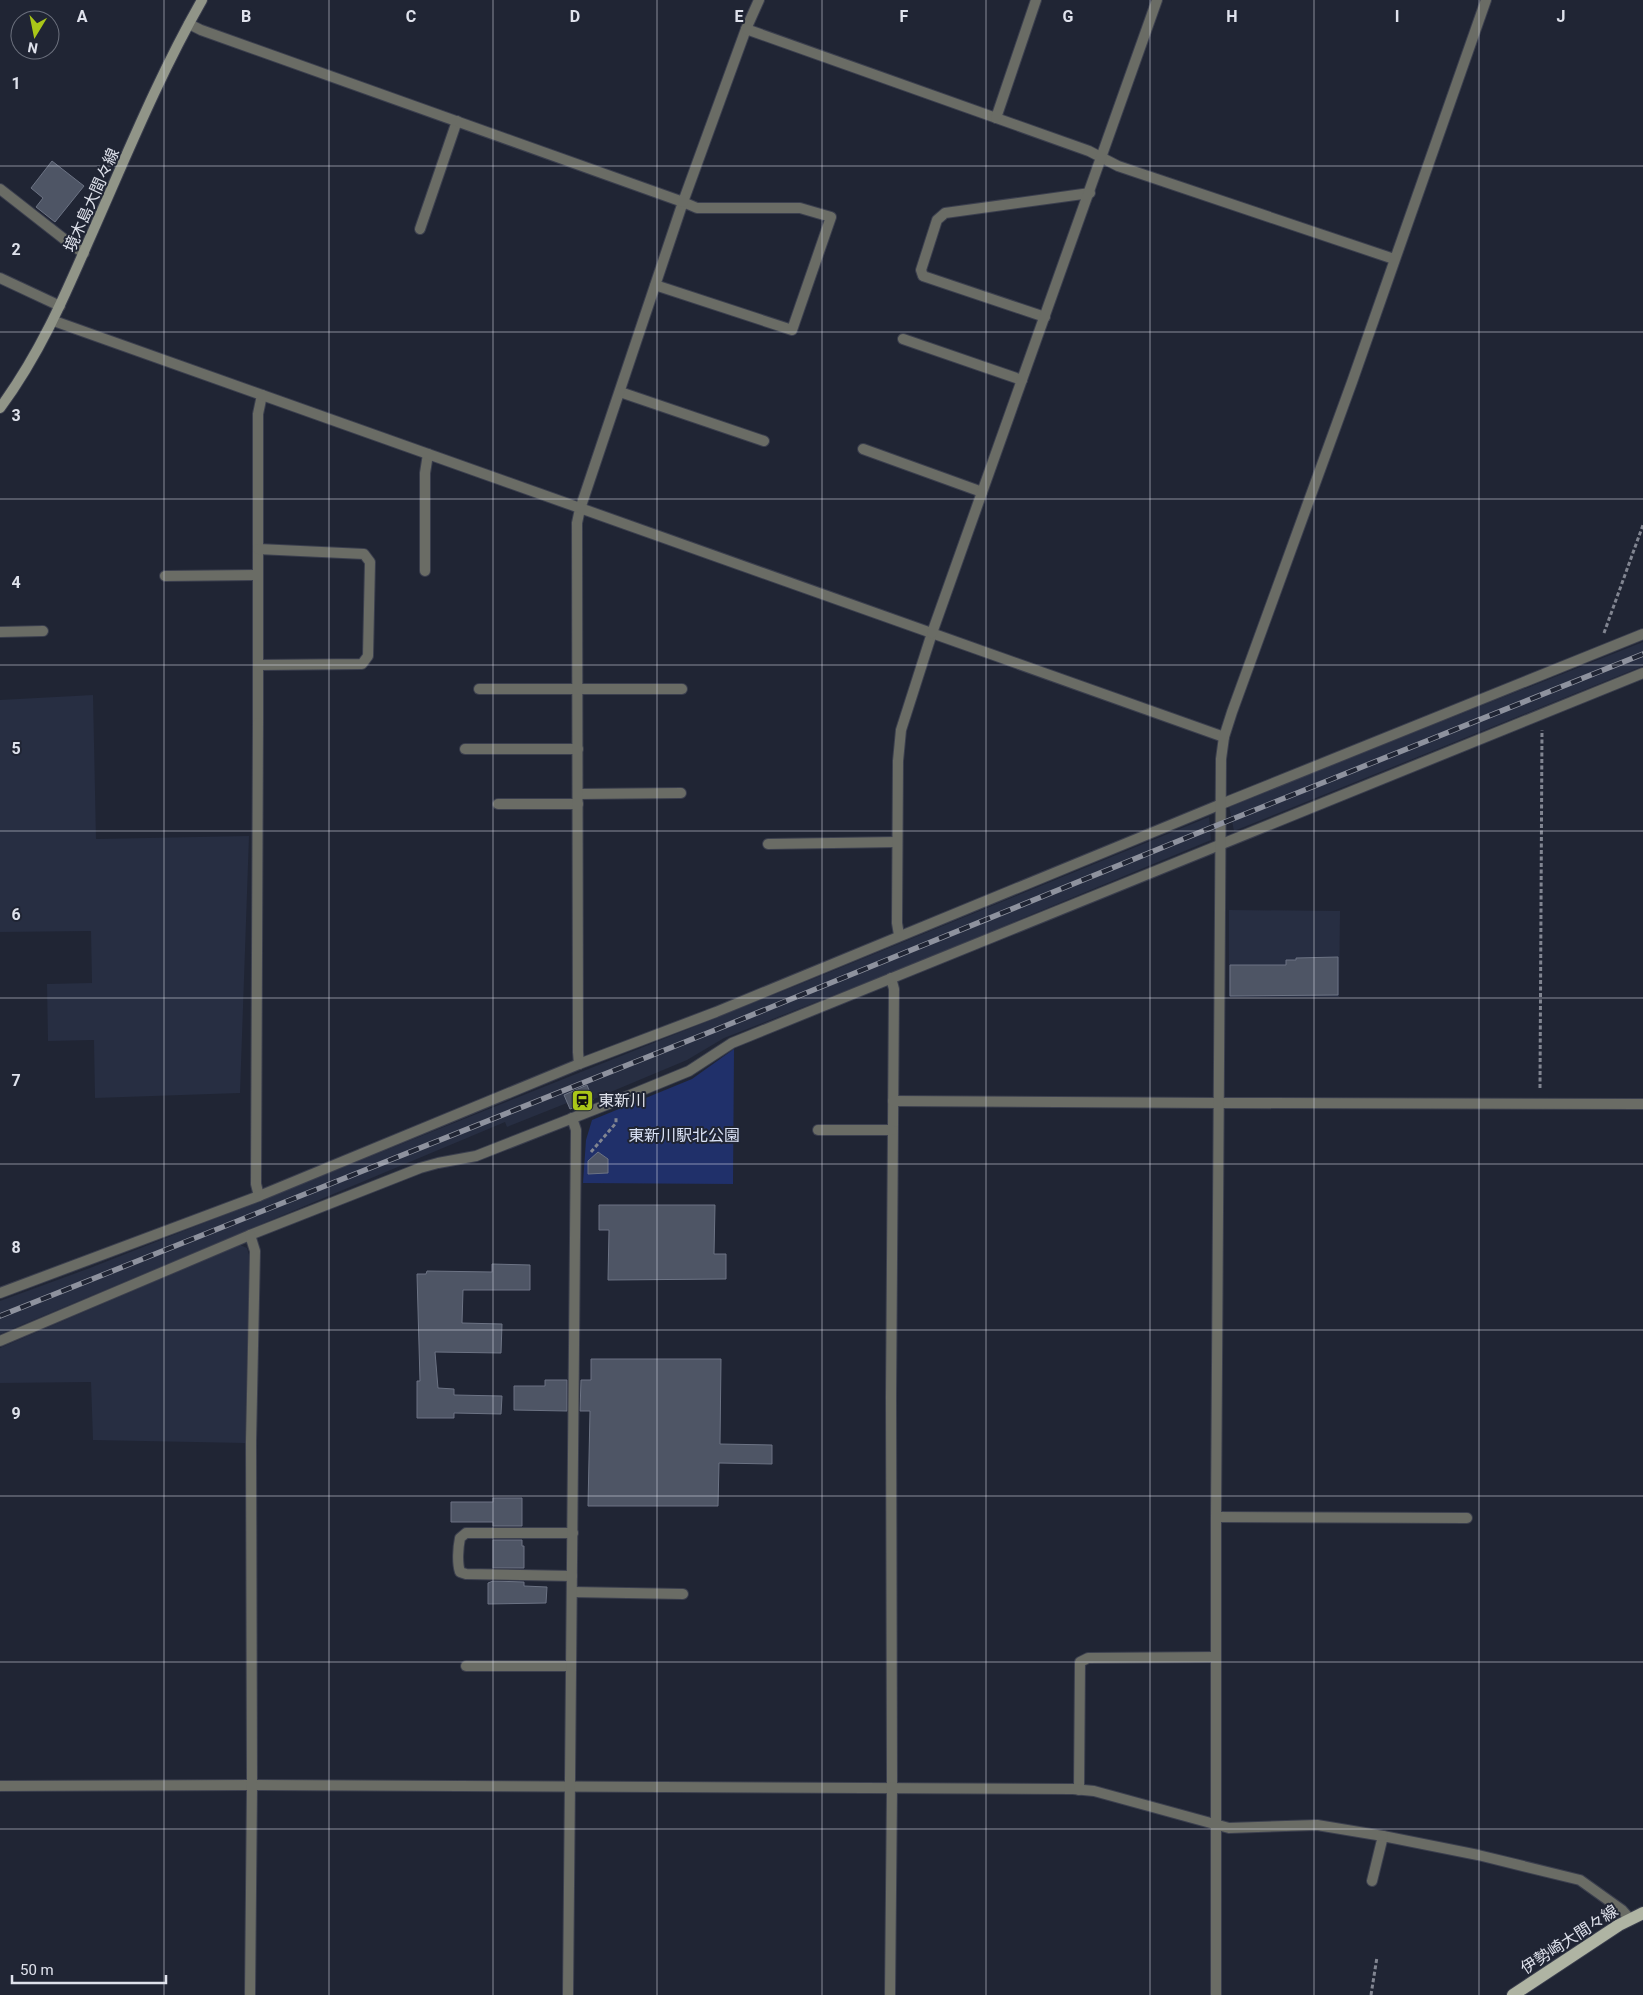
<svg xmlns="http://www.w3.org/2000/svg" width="1643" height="1995" viewBox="0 0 1643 1995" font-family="Roboto,'Noto Sans JP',sans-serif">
	<rect width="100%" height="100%" fill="#202534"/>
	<!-- built -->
	<g fill="#272e42">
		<path d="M1643 642V666L1234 831 1229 806Z"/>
		<path d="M93 695 96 839 249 836 240 1093 95 1098 94 1040 48 1041 47 984 92 983 91 931 0 932V700Z"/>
		<path d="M1209 817 1211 840 893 972 724 1038 687 1060 570 1109 567 1103 507 1127 505 1122 0 1334V1301L90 1268 242 1208 818 977Z"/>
		<path d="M1229 910 1340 911 1339 997H1229Z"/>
		<path d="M240 1245 247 1248 249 1255 245 1443 93 1440 91 1382 0 1383V1348Z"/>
	</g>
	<!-- green -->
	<path fill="#20306a" d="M734 1049 733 1184 583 1183 586 1140 592 1120 692 1079Z"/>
	<!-- building -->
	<g fill="#4e5565" stroke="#6c7384">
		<path d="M52 161 84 186 55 222 36 207 43 198 31 188Z"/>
		<path d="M1338 957V995L1230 996V965H1286V960H1296V958Z"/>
		<path d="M587 1085 593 1100 570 1109 564 1095Z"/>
		<path d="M598 1152 608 1159V1173L588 1174V1161Z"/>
		<path d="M599 1205H715L714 1254H726V1279L608 1280 609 1230H599Z"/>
		<path d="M492 1264 530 1265V1290H463L462 1323 502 1324 501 1353 435 1352 438 1388 454 1389V1395L502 1396 501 1414 454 1413V1418H417V1381H420L417 1274H426L427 1271 492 1272Z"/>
		<path d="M591 1359H721L720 1444 772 1445V1464L719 1463 718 1506H588L590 1411H580L581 1380H591Z"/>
		<path d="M545 1380H567V1411L514 1410V1386H545Z"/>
		<path d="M493 1498H522V1526H493V1522H451V1502H493Z"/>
		<path d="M493 1540H522V1546H524V1568H493Z"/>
		<path d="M493 1581 524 1582V1586L547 1587 546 1603 488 1604V1583Z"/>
	</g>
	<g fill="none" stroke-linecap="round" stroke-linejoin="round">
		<defs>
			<g id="service">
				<path d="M420 229 457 121"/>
				<path d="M0 278 60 306"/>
				<path d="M1045 317 923 276 921 270 937 220 945 213 1090 193"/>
				<path d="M903 339 1022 380"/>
				<path d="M620 392 764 441"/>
				<path d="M863 449 982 492"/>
				<path d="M425 571V473L428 454"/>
				<path d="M165 576 258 575"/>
				<path d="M0 632 43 631"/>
				<path d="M479 689H682"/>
				<path d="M258 723V414L262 395"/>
				<path d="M465 749H578"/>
				<path d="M578 794 681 793"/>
				<path d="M498 804H578"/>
				<path d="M1219 805 1643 634"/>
				<path d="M768 844 897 842"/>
				<path d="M899 935 897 923 898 761 901 730 932 633"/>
				<path d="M891 978 894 989 891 1397 892 1787"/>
				<path d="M579 1064 578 1052 577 523 580 509 683 202 697 208H800L831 217 792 330 655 285"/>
				<path d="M893 1101 1219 1103"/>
				<path d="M818 1130H892"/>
				<path d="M572 1576 466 1574 460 1572C457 1563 458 1548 460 1538L466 1533H573"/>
				<path d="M572 1592 683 1594"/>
				<path d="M466 1666H571"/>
				<path d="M1079 1790 1080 1662 1088 1658 1216 1657"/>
				<path d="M1372 1881 1383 1836 1478 1855 1580 1880 1622 1910 1630 1919"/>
			</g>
			<g id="minor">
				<path d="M189 24 201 30 683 202 746 29 759 0"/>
				<path d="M746 29 1089 151 1118 166 1394 259"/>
				<path d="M996 118 1036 0"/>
				<path d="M0 189 73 246 84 253"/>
				<path d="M54 321 1224 737"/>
				<path d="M932 633 1157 0"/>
				<path d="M258 665 362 664 368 656 370 562 364 554 258 549"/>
				<path d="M258 723 256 1184 259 1196"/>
				<path d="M1219 1103 1643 1104"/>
				<path d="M0 1293 259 1196 579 1064 716 1012 1219 805"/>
				<path d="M0 1341 250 1235 420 1168 438 1163 476 1156 611 1103 689 1071 732 1043 1643 673"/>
				<path d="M1216 1517 1467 1518"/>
				<path d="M0 1786 252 1785 1073 1789 1094 1791 1229 1828 1317 1825 1383 1836"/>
				<path d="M250 1995 252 1785 251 1442 255 1251 250 1235"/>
				<path d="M568 1995 576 1130 572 1118"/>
				<path d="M890 1995 892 1787"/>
				<path d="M1216 1995V1517L1221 759 1224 737 1232 712 1352 382 1486 0"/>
			</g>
			<path id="secondary" d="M0 408C39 355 63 300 89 240 125 159 158 77 202 0"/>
			<path id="primary" d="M1513 1995 1619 1925 1643 1913"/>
		</defs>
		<!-- service casing -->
		<use href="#service" stroke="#3b3f4e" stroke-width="12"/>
		<!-- minor casing -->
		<use href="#minor" stroke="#3b3f4e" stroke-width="12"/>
		<!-- secondary casing -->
		<use href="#secondary" stroke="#3b3f4e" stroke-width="12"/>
		<!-- primary casing -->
		<use href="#primary" stroke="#3b3f4e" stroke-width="14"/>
		<!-- path -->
		<g stroke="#818591" stroke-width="3" stroke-dasharray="4 2.5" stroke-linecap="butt">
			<path d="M1604 633 1643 525"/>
			<path d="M1540 1088 1542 730"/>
			<path d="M591 1152 616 1123V1117"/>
			<path d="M1371 1995 1377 1957"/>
		</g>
		<!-- service -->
		<use href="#service" stroke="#6a6c65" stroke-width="10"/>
		<!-- minor -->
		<use href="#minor" stroke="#6a6c65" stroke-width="10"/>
		<!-- secondary -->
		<use href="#secondary" stroke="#919588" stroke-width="10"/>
		<!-- primary -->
		<use href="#primary" stroke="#afb4a3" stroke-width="12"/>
		<defs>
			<path id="rail" d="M0 1316 720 1028 1220 824 1643 654"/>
		</defs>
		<!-- rail casing -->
		<use href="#rail" stroke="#8e929e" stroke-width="5.5"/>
		<!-- rail -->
		<use href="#rail" stroke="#202534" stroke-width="4" stroke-dasharray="11" stroke-linecap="butt"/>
	</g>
	<!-- grid -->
	<path fill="none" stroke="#dfe2ec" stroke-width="1" stroke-opacity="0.55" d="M164 0V1995M329 0V1995M493 0V1995M657 0V1995M822 0V1995M986 0V1995M1150 0V1995M1314 0V1995M1479 0V1995M0 166H1643M0 332H1643M0 499H1643M0 665H1643M0 831H1643M0 998H1643M0 1164H1643M0 1330H1643M0 1496H1643M0 1662H1643M0 1829H1643"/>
	<!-- icons -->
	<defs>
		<symbol id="station-square" viewBox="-11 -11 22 22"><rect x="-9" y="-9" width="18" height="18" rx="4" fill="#aac718" stroke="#202534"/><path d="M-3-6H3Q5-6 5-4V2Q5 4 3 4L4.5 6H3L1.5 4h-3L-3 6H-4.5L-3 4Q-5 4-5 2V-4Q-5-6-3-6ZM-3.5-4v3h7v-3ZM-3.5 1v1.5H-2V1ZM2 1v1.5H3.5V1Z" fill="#111"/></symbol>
	</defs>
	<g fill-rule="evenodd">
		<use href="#station-square" x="570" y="1088" width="25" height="25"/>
	</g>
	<g text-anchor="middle" stroke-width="4" stroke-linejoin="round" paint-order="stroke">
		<!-- street labels -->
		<g font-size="16" fill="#dfe2ec" stroke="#202534">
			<text transform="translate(91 200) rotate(-66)" y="6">境木島大間々線</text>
			<text transform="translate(1569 1939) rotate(-33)" y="6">伊勢崎大間々線</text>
		</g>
		<!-- poi labels -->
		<g font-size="16" fill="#dfe2ec" stroke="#202534" text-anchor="start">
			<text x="598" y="1106">東新川</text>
		</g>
		<!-- park labels -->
		<g font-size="16" fill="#dae2f6" stroke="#202534">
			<text x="684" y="1141">東新川駅北公園</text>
		</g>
	</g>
	<g font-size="16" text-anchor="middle" font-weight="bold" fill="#dfe2ec" stroke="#202534" stroke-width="4" stroke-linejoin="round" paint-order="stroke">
		<text x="82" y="22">A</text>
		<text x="246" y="22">B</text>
		<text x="411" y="22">C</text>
		<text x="575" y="22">D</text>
		<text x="739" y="22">E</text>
		<text x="904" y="22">F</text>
		<text x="1068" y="22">G</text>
		<text x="1232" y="22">H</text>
		<text x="1397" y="22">I</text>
		<text x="1561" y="22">J</text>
		<text x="16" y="89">1</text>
		<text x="16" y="255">2</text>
		<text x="16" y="421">3</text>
		<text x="16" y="588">4</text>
		<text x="16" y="754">5</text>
		<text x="16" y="920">6</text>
		<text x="16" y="1086">7</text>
		<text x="16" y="1253">8</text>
		<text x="16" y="1419">9</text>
	</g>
	<!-- north arrow -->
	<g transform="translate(35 35) rotate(190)"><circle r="24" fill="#202534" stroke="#6c717e"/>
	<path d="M0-4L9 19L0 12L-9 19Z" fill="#aac718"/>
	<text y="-8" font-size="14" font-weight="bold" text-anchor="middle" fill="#dfe2ec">N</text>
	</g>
	<!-- scale -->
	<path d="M12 1975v8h154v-8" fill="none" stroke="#dfe2ec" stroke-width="2.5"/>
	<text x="20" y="1975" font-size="15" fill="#dfe2ec" stroke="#202534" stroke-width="4" paint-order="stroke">50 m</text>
</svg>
